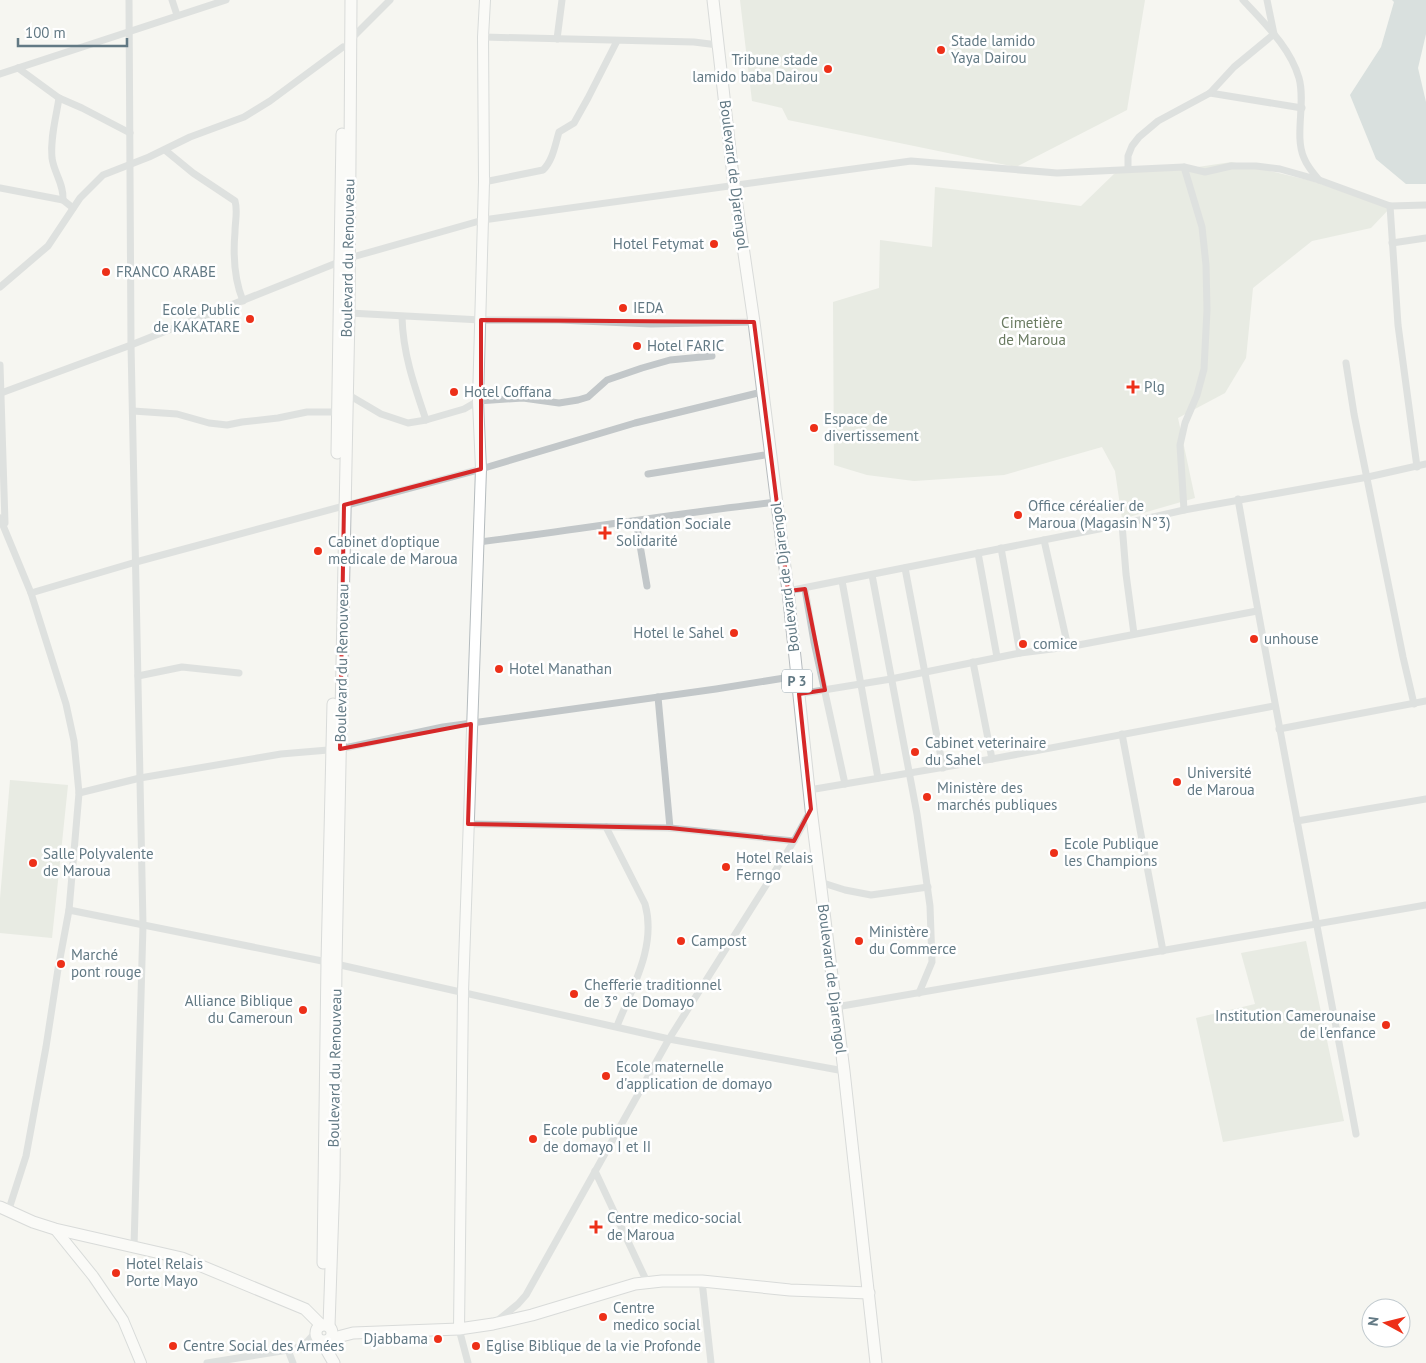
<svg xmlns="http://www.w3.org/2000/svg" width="1426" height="1363" viewBox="0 0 1426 1363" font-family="'PT Sans',sans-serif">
	<rect width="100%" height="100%" fill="#f5f5f1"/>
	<!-- green -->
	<g fill="#d7ddd2">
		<path d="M740 0H1145L1127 110 1016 167 788 120 782 108 752 101Z"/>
		<path d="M1232 162 1312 181 1390 208 1371 228 1312 241 1253 288 1246 358 1225 393 1178 418 1195 498 1122 519 1115 471 1102 447 1004 475 914 481 867 475 834 465 833 302 879 288 880 240 932 247 935 187 1081 206 1115 173 1184 169Z"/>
		<path d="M10 780 68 785 52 938 0 933V899Z"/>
		<path d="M1306 941 1344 1121 1223 1142 1196 1018 1255 1004 1241 953Z"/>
	</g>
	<!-- water -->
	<path fill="#b5c5c7" d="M1392 0H1426V34L1418 68 1426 102V184H1406L1376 159 1350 95 1381 47 1394 2Z"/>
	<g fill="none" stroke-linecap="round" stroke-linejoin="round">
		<defs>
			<g id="secondary">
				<path d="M55 1229 93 1276 123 1320 141 1363"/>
				<path d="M459 1329 463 992 481 469 478 401 484 182 483 37 485 0"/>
			</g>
			<g id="primary">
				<path d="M713 0 734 185 754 322 788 591 811 809 844 1071 876 1363"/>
				<path d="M337 453 342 134"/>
				<path d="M0 1207 33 1222 55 1229 182 1258 305 1309 321 1325"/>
				<path d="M323 1263 327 962 333 704"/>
				<circle cx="324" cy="1333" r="8"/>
				<path d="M329 1326 334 1178 336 964 349 313 351 0"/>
				<path d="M330 1339 353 1333 459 1329 493 1324 532 1315 635 1284 662 1281H702L790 1290 869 1293"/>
				<path d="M322 1342 334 1363"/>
			</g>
		</defs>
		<!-- secondary casing -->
		<use href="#secondary" stroke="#b4bbbe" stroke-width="12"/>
		<!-- primary casing -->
		<use href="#primary" stroke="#b5babd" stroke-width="13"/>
		<!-- street -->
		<g stroke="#c2c7c9" stroke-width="7">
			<path d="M129 0 131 345 143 925 134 1247"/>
			<path d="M172 0 177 15"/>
			<path d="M1243 0C1264 23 1290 47 1299 78 1306 103 1294 136 1304 158 1307 166 1313 173 1319 180"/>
			<path d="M483 37 694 42 718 45"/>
			<path d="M557 39 562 0"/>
			<path d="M350 40 390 0"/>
			<path d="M18 68 59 98 82 108 130 133"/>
			<path d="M0 74 226 0"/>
			<path d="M1210 93 1302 108"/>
			<path d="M59 98C56 118 50 138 52 158 54 173 64 184 63 200L73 208"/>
			<path d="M165 150 193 173 235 201C238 211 235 221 235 232 233 255 234 279 243 301"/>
			<path d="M1128 169V156L1132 146 1139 137 1158 121 1210 93 1234 67 1274 34 1267 0"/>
			<path d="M484 182 543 170C553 160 555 145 559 132L574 123 588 98 617 41"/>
			<path d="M0 188 63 200"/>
			<path d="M1390 206 1398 325 1417 467"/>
			<path d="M1392 243 1426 238"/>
			<path d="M0 287 48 246 80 198 103 175 149 157 190 137 244 117 270 101 343 47"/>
			<path d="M349 313 481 320H559L651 324 754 322"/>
			<path d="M402 317C403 354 414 385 426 420"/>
			<path d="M1346 363 1354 414 1403 657 1414 704"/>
			<path d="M0 365 5 523"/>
			<path d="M1 393 131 345 349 258 483 220 911 161 1057 173 1184 167 1205 172 1231 166H1256L1280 169 1319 180 1390 206 1426 205"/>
			<path d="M347 394 381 414 408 423 426 420 464 409 478 401 523 398 559 403 578 400 588 397 607 380 642 368 670 360 712 356"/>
			<path d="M133 411 177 414 209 423 227 425 242 422 278 418 307 412H338"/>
			<path d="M648 474 771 454"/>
			<path d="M1238 499C1275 711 1317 922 1356 1134"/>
			<path d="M1184 510 1180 445 1185 423 1197 395 1204 369 1207 310 1206 265 1202 227 1184 167"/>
			<path d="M0 518 31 593 66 704 74 741 79 793 69 910 58 969 46 1047 26 1156 8 1212"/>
			<path d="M636 522 647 586"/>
			<path d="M1122 524 1126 574 1134 634"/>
			<path d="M1044 540 1068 647"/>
			<path d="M479 542C578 530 677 513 777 502"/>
			<path d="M1001 548 1020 653"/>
			<path d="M978 553 997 657"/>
			<path d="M905 568 943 768"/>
			<path d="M872 575 917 814 930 906 932 962 919 993"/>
			<path d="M842 581 878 778"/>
			<path d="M805 589 814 642 845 784"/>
			<path d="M788 591 1104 528 1184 510 1368 477 1426 464"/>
			<path d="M31 593 136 562 481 469 635 423 762 392"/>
			<path d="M973 662 992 759"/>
			<path d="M138 676 182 667 239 673"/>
			<path d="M799 694 891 679 1020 653 1068 647 1257 611"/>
			<path d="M658 697 670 828"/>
			<path d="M1279 729 1426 701"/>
			<path d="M1122 734 1163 951"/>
			<path d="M809 790 992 759 1274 706"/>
			<path d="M79 793 140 778 281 754 340 749 443 727 716 689 797 676"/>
			<path d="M1297 821 1426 799"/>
			<path d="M468 824 670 828 794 841"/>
			<path d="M606 827 645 904C657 946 632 988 617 1026"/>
			<path d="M820 882 845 890 871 895 928 887"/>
			<path d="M69 910 327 962 669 1039 844 1071"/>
			<path d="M836 1007 1426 905"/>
			<path d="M595 1171 647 1282"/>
			<path d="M702 1281 711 1363"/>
			<path d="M497 1321 518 1304 526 1295 669 1039 794 841 811 810"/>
			<path d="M459 1329 468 1363"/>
			<path d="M303 1346 315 1333"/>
			<path d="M288 1350 293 1363"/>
			<path d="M207 1363 288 1350 321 1341"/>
		</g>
		<!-- secondary -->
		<use href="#secondary" stroke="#fff" stroke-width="10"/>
		<!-- primary -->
		<use href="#primary" stroke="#fff" stroke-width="11"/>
	</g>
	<!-- marked area -->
	<path d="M0 0H1426V1363H0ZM481 320 754 322 788 591 805 589 825 690 799 694 811 809 794 841 670 828 468 824 471 724 340 749 344 505 481 469Z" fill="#f5f5f1" fill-opacity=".55" fill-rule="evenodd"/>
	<path fill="none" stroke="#d62828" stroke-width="4" stroke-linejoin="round" d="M481 320 754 322 788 591 805 589 825 690 799 694 811 809 794 841 670 828 468 824 471 724 340 749 344 505 481 469Z"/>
	<!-- markers -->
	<g fill="#ed3019" stroke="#fff" stroke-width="2">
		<circle cx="941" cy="50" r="5"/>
		<circle cx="828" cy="69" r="5"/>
		<circle cx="714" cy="244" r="5"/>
		<circle cx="106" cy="272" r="5"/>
		<circle cx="623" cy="308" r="5"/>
		<circle cx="250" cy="319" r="5"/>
		<circle cx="637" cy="346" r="5"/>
		<path d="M1130.5 379.5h5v5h5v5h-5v5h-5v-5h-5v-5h5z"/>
		<circle cx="454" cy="392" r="5"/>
		<circle cx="814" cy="428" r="5"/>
		<circle cx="1018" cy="515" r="5"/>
		<path d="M602.5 525.5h5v5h5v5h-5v5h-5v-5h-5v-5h5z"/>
		<circle cx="318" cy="551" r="5"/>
		<circle cx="734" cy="633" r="5"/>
		<circle cx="1254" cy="639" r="5"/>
		<circle cx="1023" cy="644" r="5"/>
		<circle cx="499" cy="669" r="5"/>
		<circle cx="915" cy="752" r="5"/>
		<circle cx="1177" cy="782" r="5"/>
		<circle cx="927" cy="797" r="5"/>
		<circle cx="1054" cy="853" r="5"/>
		<circle cx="33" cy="863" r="5"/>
		<circle cx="726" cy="867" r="5"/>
		<circle cx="681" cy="941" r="5"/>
		<circle cx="859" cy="941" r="5"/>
		<circle cx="61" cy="964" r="5"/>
		<circle cx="574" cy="994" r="5"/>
		<circle cx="303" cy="1010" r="5"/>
		<circle cx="1386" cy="1025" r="5"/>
		<circle cx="606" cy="1076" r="5"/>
		<circle cx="533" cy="1139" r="5"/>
		<path d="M593.5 1219.5h5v5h5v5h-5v5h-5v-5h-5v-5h5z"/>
		<circle cx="116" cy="1273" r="5"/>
		<circle cx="603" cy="1317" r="5"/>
		<circle cx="438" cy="1339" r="5"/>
		<circle cx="173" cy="1346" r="5"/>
		<circle cx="476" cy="1346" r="5"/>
	</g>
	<g text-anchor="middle" stroke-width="5" stroke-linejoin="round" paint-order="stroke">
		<!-- shield labels -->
		<rect fill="#fff" stroke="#91a1a9" stroke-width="1" x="782" y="669.5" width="30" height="23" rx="4"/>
		<g font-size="14" font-weight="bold" fill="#627984">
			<text x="797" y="686">P 3</text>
		</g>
		<!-- poi labels -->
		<g font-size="15" fill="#627984" stroke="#fff" text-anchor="start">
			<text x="951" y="46">Stade lamido<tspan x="951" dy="17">Yaya Dairou</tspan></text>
			<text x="818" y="65" text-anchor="end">Tribune stade<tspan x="818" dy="17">lamido baba Dairou</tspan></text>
			<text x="704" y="249" text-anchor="end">Hotel Fetymat</text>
			<text x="116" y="277">FRANCO ARABE</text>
			<text x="633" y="313">IEDA</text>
			<text x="240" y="315" text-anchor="end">Ecole Public<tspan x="240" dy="17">de KAKATARE</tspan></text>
			<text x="647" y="351">Hotel FARIC</text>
			<text x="1144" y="392">Plg</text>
			<text x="464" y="397">Hotel Coffana</text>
			<text x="824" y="424">Espace de<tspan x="824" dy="17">divertissement</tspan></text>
			<text x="1028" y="511">Office céréalier de<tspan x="1028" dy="17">Maroua (Magasin N°3)</tspan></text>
			<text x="616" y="529">Fondation Sociale<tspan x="616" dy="17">Solidarité</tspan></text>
			<text x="328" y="547">Cabinet d'optique<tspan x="328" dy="17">medicale de Maroua</tspan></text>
			<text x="724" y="638" text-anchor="end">Hotel le Sahel</text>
			<text x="1264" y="644">unhouse</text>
			<text x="1033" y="649">comice</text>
			<text x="509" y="674">Hotel Manathan</text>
			<text x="925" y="748">Cabinet veterinaire<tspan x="925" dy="17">du Sahel</tspan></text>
			<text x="1187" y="778">Université<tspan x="1187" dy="17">de Maroua</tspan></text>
			<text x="937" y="793">Ministère des<tspan x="937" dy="17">marchés publiques</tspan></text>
			<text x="1064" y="849">Ecole Publique<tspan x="1064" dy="17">les Champions</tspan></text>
			<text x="43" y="859">Salle Polyvalente<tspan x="43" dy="17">de Maroua</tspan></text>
			<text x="736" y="863">Hotel Relais<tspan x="736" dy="17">Ferngo</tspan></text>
			<text x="869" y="937">Ministère<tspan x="869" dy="17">du Commerce</tspan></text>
			<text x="691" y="946">Campost</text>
			<text x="71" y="960">Marché<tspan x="71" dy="17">pont rouge</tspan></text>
			<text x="584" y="990">Chefferie traditionnel<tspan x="584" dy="17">de 3° de Domayo</tspan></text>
			<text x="293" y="1006" text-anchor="end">Alliance Biblique<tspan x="293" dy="17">du Cameroun</tspan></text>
			<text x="1376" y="1021" text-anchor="end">Institution Camerounaise<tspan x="1376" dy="17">de l'enfance</tspan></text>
			<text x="616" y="1072">Ecole maternelle<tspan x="616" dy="17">d'application de domayo</tspan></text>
			<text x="543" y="1135">Ecole publique<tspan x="543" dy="17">de domayo I et II</tspan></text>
			<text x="607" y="1223">Centre medico-social<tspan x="607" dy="17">de Maroua</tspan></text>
			<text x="126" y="1269">Hotel Relais<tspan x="126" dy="17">Porte Mayo</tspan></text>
			<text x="613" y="1313">Centre<tspan x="613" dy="17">medico social</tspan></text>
			<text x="428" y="1344" text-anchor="end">Djabbama</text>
			<text x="183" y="1351">Centre Social des Armées</text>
			<text x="486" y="1351">Eglise Biblique de la vie Profonde</text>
		</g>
		<!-- street labels -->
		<g font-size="15" fill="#627984" stroke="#fff">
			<text transform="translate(734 175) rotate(83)" y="5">Boulevard de Djarengol</text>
			<text transform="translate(348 258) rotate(-89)" y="5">Boulevard du Renouveau</text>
			<text transform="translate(785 577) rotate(-97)" y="5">Boulevard de Djarengol</text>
			<text transform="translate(342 663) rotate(-89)" y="5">Boulevard du Renouveau</text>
			<text transform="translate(832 979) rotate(83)" y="5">Boulevard de Djarengol</text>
			<text transform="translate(335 1068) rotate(-89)" y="5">Boulevard du Renouveau</text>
		</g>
		<!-- park labels -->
		<g font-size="15" fill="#6a7b61" stroke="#fff">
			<text x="1032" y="328">Cimetière<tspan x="1032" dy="17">de Maroua</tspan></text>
		</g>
	</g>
	<!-- north arrow -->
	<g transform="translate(1386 1323) rotate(277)"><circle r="24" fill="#ffffff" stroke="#c0c9ce"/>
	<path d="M0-4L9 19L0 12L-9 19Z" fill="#ed3019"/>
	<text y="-8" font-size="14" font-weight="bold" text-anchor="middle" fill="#627984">N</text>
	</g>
	<!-- scale -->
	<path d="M18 38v8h109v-8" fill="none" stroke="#627984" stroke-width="2.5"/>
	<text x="25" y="38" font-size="15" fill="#627984" stroke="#ffffff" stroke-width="4" paint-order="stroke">100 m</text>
</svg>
